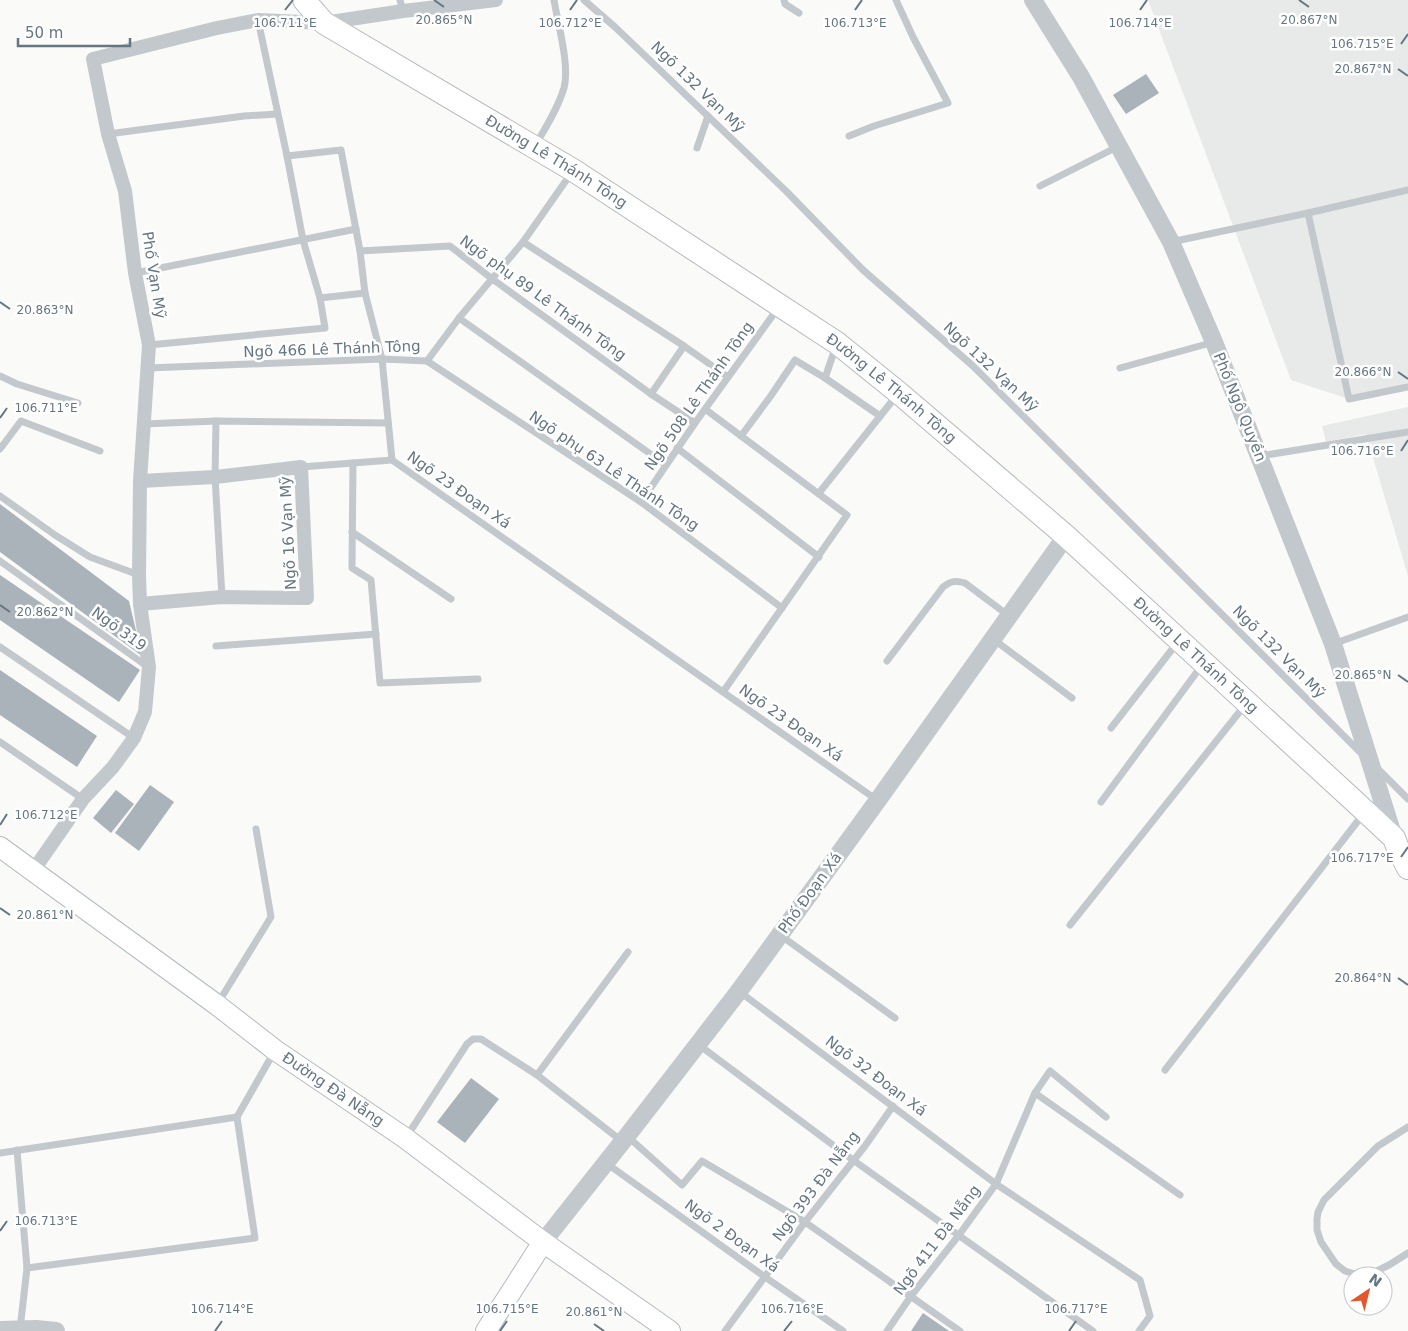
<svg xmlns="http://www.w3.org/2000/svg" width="1408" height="1331" viewBox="0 0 1408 1331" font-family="'DejaVu Sans',sans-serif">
	<rect width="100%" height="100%" fill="#fafaf8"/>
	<!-- built -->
	<g fill="#e8e9e9">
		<path d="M1148 0H1408V387L1349 399 1291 380Z"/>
		<path d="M1408 407V576L1366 434 1326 442 1322 426Z"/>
	</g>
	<!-- building -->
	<g fill="#aab3b9">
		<path d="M1146 74 1159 93 1126 114 1113 95Z"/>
		<path d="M0 504 129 601 142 656 0 552Z"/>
		<path d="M0 575 140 670 119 702 0 620Z"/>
		<path d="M0 670 97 736 77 767 0 715Z"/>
		<path d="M150 785 174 802 139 851 115 833Z"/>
		<path d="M116 790 134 804 111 833 93 818Z"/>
		<path d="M471 1078 499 1099 465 1143 437 1122Z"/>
		<path d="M923 1313 949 1331H911Z"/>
	</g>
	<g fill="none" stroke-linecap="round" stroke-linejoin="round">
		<defs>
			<g id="secondary">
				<path id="s1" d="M0 847 217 1005 275 1050 405 1138 543 1242 670 1331"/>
				<path d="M486 1331 543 1242"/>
			</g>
			<g id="primary">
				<path id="s2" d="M304 0 324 23 573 170 837 343 899 393 1066 536 1365 811 1394 838 1399 851 1408 868"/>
			</g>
		</defs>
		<!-- secondary casing -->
		<use href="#secondary" stroke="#b3babf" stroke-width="22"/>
		<!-- primary casing -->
		<use href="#primary" stroke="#b5babe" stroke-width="24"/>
		<!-- service -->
		<g stroke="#c3c8cc" stroke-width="7">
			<path d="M400 0 403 11"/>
			<path d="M584 0 615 27 787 192 863 270 973 366 1363 755"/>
			<path d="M784 0 785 4 799 13"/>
			<path d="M258 20 287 156 341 150 360 251 365 293 382 359 392 460 877 800"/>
			<path d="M108 134 244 116 277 114"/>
			<path d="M849 136 874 126 948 103 913 37 896 0"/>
			<path d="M536 144C546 127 558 108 564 88 570 65 558 25 554 0"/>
			<path d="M697 148 708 116"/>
			<path d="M287 156 303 240 320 298"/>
			<path d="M1040 186 1119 146"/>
			<path d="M1308 213 1408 190"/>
			<path d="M523 242 684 346 651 394"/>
			<path d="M1171 242 1308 213 1349 399 1408 387"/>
			<path d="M360 251 450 246 491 278 651 394 695 423"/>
			<path d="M135 273 356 229"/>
			<path d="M459 318 666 465"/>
			<path d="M149 345 325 328 320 298 365 293"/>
			<path d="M684 346 728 377"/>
			<path d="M427 361 641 502 782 608"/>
			<path d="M148 368 382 359 427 361 459 318 523 242 572 172"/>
			<path d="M1120 368 1214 342"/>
			<path d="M0 376 17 384 78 403"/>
			<path d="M825 378 880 416"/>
			<path d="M705 409 847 515 723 692"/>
			<path d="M216 421 215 477 222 597"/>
			<path d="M144 424 216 421 388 423"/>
			<path d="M741 436 770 397 795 360 825 378 836 346"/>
			<path d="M677 448 819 557"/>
			<path d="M0 449 21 421 100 451"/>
			<path d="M1260 456 1408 432"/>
			<path d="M353 463 352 568 371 580 380 683 478 679"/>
			<path d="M301 467 392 460"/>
			<path d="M819 493 897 395"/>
			<path d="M0 496 55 535 90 557 139 575"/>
			<path d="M641 502 695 423 778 308"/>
			<path d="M352 532 451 599"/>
			<path d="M0 561 148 667"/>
			<path d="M993 639 1072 698"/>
			<path d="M1333 644 1408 617"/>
			<path d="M216 646 376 634"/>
			<path d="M0 647 134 738"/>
			<path d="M887 661 943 587C951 581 956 580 965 583L1009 616"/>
			<path d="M1111 728 1177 643"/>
			<path d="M0 742 83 799"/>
			<path d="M1378 769 1408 799"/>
			<path d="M1101 802 1202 665"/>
			<path d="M1070 925 1245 705"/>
			<path d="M780 935 895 1018"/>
			<path d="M740 992 996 1184 1140 1280 1150 1316 1139 1331"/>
			<path d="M218 1003 271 917 256 829"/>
			<path d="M699 1045 853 1160 1093 1331"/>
			<path d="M1165 1070 1364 813"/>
			<path d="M537 1075 628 952"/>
			<path d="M1035 1093 1180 1195"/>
			<path d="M1408 1127 1378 1146 1324 1200 1318 1212 1317 1219V1230L1321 1242 1336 1264 1345 1271 1358 1275 1371 1274 1389 1265 1408 1253"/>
			<path d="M407 1136 467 1044 473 1039H481L537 1075 623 1142"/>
			<path d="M627 1136 682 1185 702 1161 805 1222 960 1331"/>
			<path d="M17 1150 27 1268 20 1329"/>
			<path d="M0 1153 237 1117"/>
			<path d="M606 1163 765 1277 843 1331"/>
			<path d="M27 1268 255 1238 237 1117 274 1052"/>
			<path d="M725 1331 805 1222 865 1146 893 1106"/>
			<path d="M887 1331 911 1296 959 1235 996 1184 1035 1093 1050 1071 1106 1117"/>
		</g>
		<!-- minor -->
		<g stroke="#c3c8cc" stroke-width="14">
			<path d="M140 481 215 477 301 467 307 598 222 597 140 604"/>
			<path d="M33 871 83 799 113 767 134 738 145 712 149 667 140 604 139 575 140 481 149 345 135 273 125 191 108 134 93 59 217 28 258 20 324 23 403 11 496 0"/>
		</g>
		<!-- tertiary -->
		<g stroke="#c3c8cc" stroke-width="18">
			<path d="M1033 0 1081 77 1171 242 1214 342 1333 644 1394 838"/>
			<path d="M543 1242 627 1136 739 991 878 800 1066 536"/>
			<path d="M0 1330 36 1329 56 1331"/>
		</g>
		<!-- secondary -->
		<use href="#secondary" stroke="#fff" stroke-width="20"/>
		<!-- primary -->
		<use href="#primary" stroke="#fff" stroke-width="22"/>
	</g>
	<!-- ticks -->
	<path fill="none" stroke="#657683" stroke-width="2" d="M434 0 444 7M1299 0 1309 7M285 10 293 0M570 10 577 0M855 10 862 0M1140 10 1147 0M1401 44 1408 34M1398 69 1408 76M0 302 10 309M1398 372 1408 379M0 418 7 408M1401 451 1408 440M0 605 10 612M1398 675 1408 682M0 825 7 814M1401 857 1408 847M0 908 10 915M1398 978 1408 985M0 1231 7 1221M594 1324 604 1331M215 1331 222 1321M500 1331 507 1321M784 1331 792 1321M1069 1331 1076 1321"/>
	<g text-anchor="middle" stroke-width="5" stroke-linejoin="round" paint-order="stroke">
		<!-- street labels -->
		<g font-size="15" fill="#657683" stroke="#fff">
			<text transform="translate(698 87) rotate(44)" y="5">Ngõ 132 Vạn Mỹ</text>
			<text dy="5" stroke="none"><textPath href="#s2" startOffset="301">Đường Lê Thánh Tông</textPath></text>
			<text transform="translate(154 275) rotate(81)" y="5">Phố Vạn Mỹ</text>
			<text transform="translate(543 298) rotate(36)" y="5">Ngõ phụ 89 Lê Thánh Tông</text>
			<text transform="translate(332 349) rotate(-2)" y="5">Ngõ 466 Lê Thánh Tông</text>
			<text transform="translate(991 367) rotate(43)" y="5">Ngõ 132 Vạn Mỹ</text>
			<text dy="5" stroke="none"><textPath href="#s2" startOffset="706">Đường Lê Thánh Tông</textPath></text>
			<text transform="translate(699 396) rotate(-55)" y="5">Ngõ 508 Lê Thánh Tông</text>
			<text transform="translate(1240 407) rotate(68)" y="5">Phố Ngô Quyền</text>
			<text transform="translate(614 471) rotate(34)" y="5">Ngõ phụ 63 Lê Thánh Tông</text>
			<text transform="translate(459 490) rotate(35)" y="5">Ngõ 23 Đoạn Xá</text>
			<text transform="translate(288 533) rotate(-93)" y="5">Ngõ 16 Vạn Mỹ</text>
			<text transform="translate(119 629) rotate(36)" y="5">Ngõ 319</text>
			<text transform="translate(1279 652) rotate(45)" y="5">Ngõ 132 Vạn Mỹ</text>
			<text dy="5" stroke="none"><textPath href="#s2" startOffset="1111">Đường Lê Thánh Tông</textPath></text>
			<text transform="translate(791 723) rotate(35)" y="5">Ngõ 23 Đoạn Xá</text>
			<text transform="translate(810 893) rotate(-54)" y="5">Phố Đoạn Xá</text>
			<text transform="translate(876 1076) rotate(37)" y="5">Ngõ 32 Đoạn Xá</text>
			<text dy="5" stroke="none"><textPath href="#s1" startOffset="412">Đường Đà Nẵng</textPath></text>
			<text transform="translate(816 1186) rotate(-53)" y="5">Ngõ 393 Đà Nẵng</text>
			<text transform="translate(732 1236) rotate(36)" y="5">Ngõ 2 Đoạn Xá</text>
			<text transform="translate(937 1240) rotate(-53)" y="5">Ngõ 411 Đà Nẵng</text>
		</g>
	</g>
	<g font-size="12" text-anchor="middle" fill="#657683" stroke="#fff" stroke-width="5" stroke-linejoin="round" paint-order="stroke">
		<text x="444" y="24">20.865°N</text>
		<text x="1309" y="24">20.867°N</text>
		<text x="285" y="27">106.711°E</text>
		<text x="570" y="27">106.712°E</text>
		<text x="855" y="27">106.713°E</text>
		<text x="1140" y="27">106.714°E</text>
		<text x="1362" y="48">106.715°E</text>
		<text x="1363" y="73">20.867°N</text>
		<text x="45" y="314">20.863°N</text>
		<text x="1363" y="376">20.866°N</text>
		<text x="46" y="412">106.711°E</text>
		<text x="1362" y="455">106.716°E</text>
		<text x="45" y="616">20.862°N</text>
		<text x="1363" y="679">20.865°N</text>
		<text x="46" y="819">106.712°E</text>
		<text x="1362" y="862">106.717°E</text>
		<text x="45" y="919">20.861°N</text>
		<text x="1363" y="982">20.864°N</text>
		<text x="46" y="1225">106.713°E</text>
		<text x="222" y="1313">106.714°E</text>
		<text x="507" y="1313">106.715°E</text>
		<text x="792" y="1313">106.716°E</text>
		<text x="1076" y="1313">106.717°E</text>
		<text x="594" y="1316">20.861°N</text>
	</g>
	<!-- north arrow -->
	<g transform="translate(1368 1291) rotate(35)"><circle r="24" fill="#ffffff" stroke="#c1c8cd"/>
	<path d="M0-4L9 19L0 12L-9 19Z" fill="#e4572e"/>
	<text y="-8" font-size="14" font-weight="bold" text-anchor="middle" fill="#657683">N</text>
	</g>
	<!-- scale -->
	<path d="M18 38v8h112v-8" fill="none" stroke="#657683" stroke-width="2.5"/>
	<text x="25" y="38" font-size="15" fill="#657683" stroke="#ffffff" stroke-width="4" paint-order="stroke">50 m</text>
</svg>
